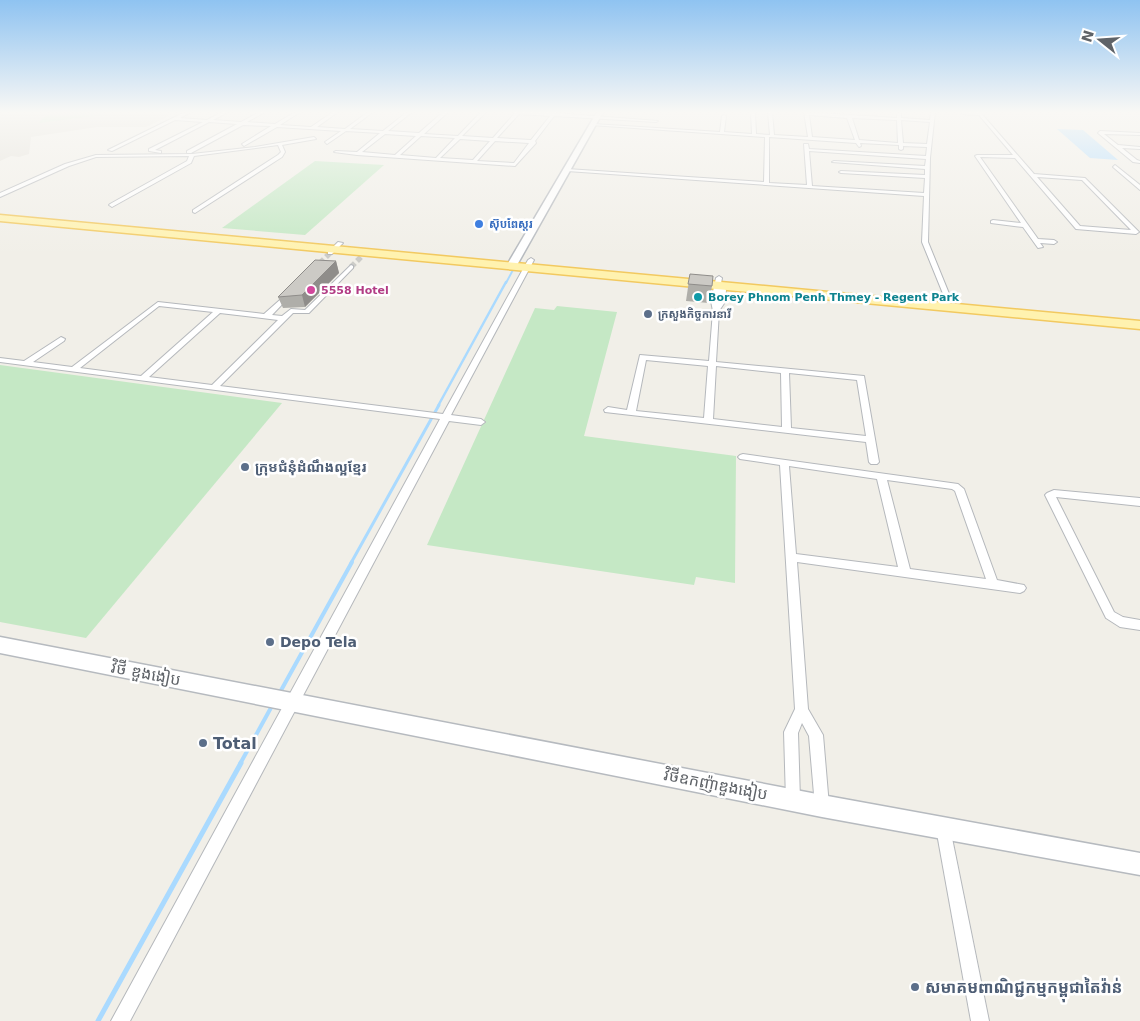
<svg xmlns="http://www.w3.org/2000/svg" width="1140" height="1021" viewBox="0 0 1140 1021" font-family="'DejaVu Sans','Noto Sans Khmer',sans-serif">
	<rect width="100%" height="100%" fill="#f1efe8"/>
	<!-- education -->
	<path fill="#e1ded6" d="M0 112H171L166 115 169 116 146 127H97L31 137 29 154 19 157 11 156 0 161Z"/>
	<!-- green -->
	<g fill="#c5e8c5">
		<path d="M54 112H100L102 115 39 123 43 118Z"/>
		<path d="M315 161 384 165 305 235 222 228Z"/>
		<path d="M557 306 617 312 584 436 736 456 735 583 696 577 694 585 427 545 535 308 554 310Z"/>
		<path d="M0 365 282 403 86 638 0 622Z"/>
	</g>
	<!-- water -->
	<path fill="#aadaff" d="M1057 129 1083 130 1118 160 1090 158Z"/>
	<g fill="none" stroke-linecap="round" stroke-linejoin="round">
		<!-- stream-far4 -->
		<path stroke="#aadaff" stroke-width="2" d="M506 283 514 268"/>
		<!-- stream-far3 -->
		<path stroke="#aadaff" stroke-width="2.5" d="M438 406 506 282"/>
		<!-- stream-far2 -->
		<path stroke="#aadaff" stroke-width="3" d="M351 563 439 405"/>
		<!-- stream-far1 -->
		<g stroke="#aadaff" stroke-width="4">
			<path d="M279 694 352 562"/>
			<path d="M240 764 273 704"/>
		</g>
		<!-- stream -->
		<path stroke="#aadaff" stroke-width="5" d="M98 1021 241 763"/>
		<!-- street-tunnel -->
		<g stroke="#ccccc8" stroke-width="5.5" stroke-dasharray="5.5 3" stroke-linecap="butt">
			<path d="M320 263 330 253"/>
			<path d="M351 267 362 256"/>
		</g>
		<defs>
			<g id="street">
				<path d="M185 112H191L180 118 207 120 222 112H228L213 120 241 122 259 112H265L247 122 275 124 295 112H300L280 125 311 127 333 112H338L317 127 345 129 368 112H373L350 129 383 131 407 112H412L388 131 419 133 443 112H448L424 134 458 136 481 112H486L462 136 493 138 515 113 511 112H557L556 113 658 121 656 122 554 116 535 141 536 143 515 166 357 155 334 152 336 151 357 152 380 133 346 131 327 144 325 142 341 131 277 127 244 146 242 144 271 126 243 125 191 153H187V151L237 124 209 122 155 150 161 151V153L149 151V149L203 122 175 120 112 151 108 150ZM519 114 550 116 531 140 497 138ZM385 134 416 136 395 155 362 152ZM421 136 455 138 436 158 400 155ZM460 139 490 141 473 160 440 158ZM495 141 529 143 514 163 477 161Z"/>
				<path d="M751 112H755L756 134 770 135 768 112H772L774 135 808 137 804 112 897 118V114L899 113 901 114V118L930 120 931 112H935L930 158 928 242 952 301 951 302 946 301 922 242 924 196 567 171 565 170 567 169 764 182 765 137 591 125 593 124 720 132 722 116 724 115 726 116 724 132 752 134ZM809 115 847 118 855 140 812 137ZM852 118 897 120 898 143 859 140ZM901 120 930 122 927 144 903 143ZM769 137 856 143 859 147 861 146 860 143 899 145V149L901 150 903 149V146L927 147 926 156 809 149 808 144H804L807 185 769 183ZM809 151 926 159 925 166 834 161 832 162 925 169V175L841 171 839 172 841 173 925 178 924 193 812 186Z"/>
				<path d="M961 112H980L1034 174 1085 178 1139 232 1136 234 1076 229 1015 158 980 157 1038 239 1054 240 1057 242 1054 244 1040 243 1043 247 1038 248 1023 227 991 223V221L993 220 1021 223 975 156 977 155H1013L979 115 963 114ZM1037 177 1082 180 1131 230 1080 226Z"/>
				<path d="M1100 131 1140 133V135L1104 134 1118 145 1140 147V149L1122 148 1137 160 1140 161V163L1133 162 1098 133Z"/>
				<path d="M314 137 316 139 282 145 285 152 282 157 195 213 193 212V210L278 155 281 152 278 145 194 156 191 163 112 207 109 205 110 204 187 161 189 156 96 157 69 166 0 197V193L65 164 96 155 192 154 255 147Z"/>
				<path d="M1115 165 1140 185V190L1113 167Z"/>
				<path d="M338 242 343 243 332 254H328V252Z"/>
				<path d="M531 258 534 260 451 415 481 419 485 422 481 425 449 421 130 1021H111L440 419 0 362V358L24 361 61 337 65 339 64 341 33 362 72 367 158 302 264 314 290 291 292 292V294L272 315 282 316 291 309 305 310 351 265 353 266V268L309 313H293L220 386 443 414 528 260ZM159 306 213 312 141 376 80 368ZM220 313 278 320 212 385 149 377Z"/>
				<path d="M719 276 722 278 721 283 726 290 725 302 719 311 716 362 864 376 879 462 877 464H871L869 462 866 442 605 412 604 410 608 407 627 410 640 355 709 361 713 311 711 301 716 278ZM646 360 708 366 704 418 636 411ZM716 366 781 373 782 427 713 419ZM789 373 857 380 866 436 791 428Z"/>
				<path d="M743 454 958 484 964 489 997 580 1024 585 1026 588 1024 591 1020 593 797 562 808 709 823 735 829 806 827 811 822 813 817 811 815 806 809 736 802 723 798 733 800 800 798 805 793 807 788 805 786 800 784 732 795 709 780 465 740 459 738 457 740 455ZM789 466 877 479 898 567 796 554ZM887 480 952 489 955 491 986 579 910 569Z"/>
				<path d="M1054 490 1140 498V506L1056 497 1114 612 1123 617 1140 620V630L1120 627 1106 618 1045 495 1047 493Z"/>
				<path d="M943 821 948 823 950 828 989 1021H971L936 828 938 823Z"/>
			</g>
			<g id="secondary">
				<path d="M597 112H603L517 265 509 267 507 265Z"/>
				<path d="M0 637 822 795 1140 853V875L822 817 0 653Z"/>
			</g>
			<path id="primary" d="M0 215 1140 321V329L0 221Z"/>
		</defs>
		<!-- street casing -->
		<use href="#street" stroke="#b5b8bc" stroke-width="2"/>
		<!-- secondary casing -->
		<use href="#secondary" stroke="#b6babf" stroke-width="3"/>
		<!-- primary casing -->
		<use href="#primary" stroke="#f2c960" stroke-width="3"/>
		<!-- street -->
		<use href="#street" fill="#fff" fill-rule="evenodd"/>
		<!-- secondary -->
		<use href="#secondary" fill="#fff" fill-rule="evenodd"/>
		<!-- primary -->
		<use href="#primary" fill="#fff2af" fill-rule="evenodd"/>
	</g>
	<!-- wall -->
	<g fill="#afaea9">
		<path d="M336 261 339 273 305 307 283 308 278 297Z"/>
		<path d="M690 274 712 286 709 303 686 301Z"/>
	</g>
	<!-- shaded-wall -->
	<path fill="#8f8d8a" d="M336 261 339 273 305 307 302 295Z"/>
	<!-- building -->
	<g fill="#cccac5" stroke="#8f8d8a">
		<path d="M315 260 336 261 302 295 278 297Z"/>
		<path d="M690 274 713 276 712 286 688 284Z"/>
	</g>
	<!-- sky -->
	<linearGradient id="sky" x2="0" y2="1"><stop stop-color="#8fc3f1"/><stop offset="0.44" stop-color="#f9f8f5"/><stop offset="1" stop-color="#f9f8f5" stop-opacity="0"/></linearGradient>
	<rect width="1140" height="255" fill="url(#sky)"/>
	<!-- markers -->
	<circle fill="#3f7fe0" stroke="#fff" stroke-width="2" cx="479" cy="224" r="5"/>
	<circle fill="#d1479c" stroke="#fff" stroke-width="2" cx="311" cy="290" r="5"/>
	<circle fill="#0f9aa8" stroke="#fff" stroke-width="2" cx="698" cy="297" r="5"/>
	<g fill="#5c6f8a" stroke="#fff" stroke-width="2">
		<circle cx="648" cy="314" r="5"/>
		<circle cx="245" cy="467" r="5"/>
		<circle cx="270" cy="642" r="5"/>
		<circle cx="203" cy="743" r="5"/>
		<circle cx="915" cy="987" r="5"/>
	</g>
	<g text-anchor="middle" stroke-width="5" stroke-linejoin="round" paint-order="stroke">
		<!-- far-shop labels -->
		<g font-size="11" font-weight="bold" fill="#366cbe" stroke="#fff" text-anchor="start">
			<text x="489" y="228">ស៊ុបពែស្តរ</text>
		</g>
		<!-- far-hotel labels -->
		<g font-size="11" font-weight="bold" fill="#b23c85" stroke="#fff" text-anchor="start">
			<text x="321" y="294">5558 Hotel</text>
		</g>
		<!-- far-culture labels -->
		<g font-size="11" font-weight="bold" fill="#0d838f" stroke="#fff" text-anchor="start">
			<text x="708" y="301">Borey Phnom Penh Thmey - Regent Park</text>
		</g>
		<!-- far-service labels -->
		<g font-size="11" font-weight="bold" fill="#4e5e75" stroke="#fff" text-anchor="start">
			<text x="658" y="318">ក្រសួងកិច្ចការនារី</text>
		</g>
		<!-- service labels -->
		<g font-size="14" font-weight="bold" fill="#4e5e75" stroke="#fff" text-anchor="start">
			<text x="255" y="472">ក្រុមជំនុំដំណឹងល្អខ្មែរ</text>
			<text x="280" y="647">Depo Tela</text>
		</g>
		<!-- near-street labels -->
		<g font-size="16" fill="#5f6368" stroke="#fff">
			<text transform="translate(146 673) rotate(11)" y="6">វិថី ឌួងងៀប</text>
			<text transform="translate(716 784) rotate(11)" y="6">វិថីឧកញ៉ាឌួងងៀប</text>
		</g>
		<!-- near-service labels -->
		<g font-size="16" font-weight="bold" fill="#4e5e75" stroke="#fff" text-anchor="start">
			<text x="213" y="749">Total</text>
			<text x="925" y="993">សមាគមពាណិជ្ជកម្មកម្ពុជាតៃវ៉ាន់</text>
		</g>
	</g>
	<!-- north arrow -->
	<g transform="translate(1100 40) rotate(287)" stroke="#ffffff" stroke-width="4" paint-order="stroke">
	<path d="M0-4L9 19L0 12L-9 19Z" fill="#5f6368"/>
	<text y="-8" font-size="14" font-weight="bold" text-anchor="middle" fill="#5f6368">N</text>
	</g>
</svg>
